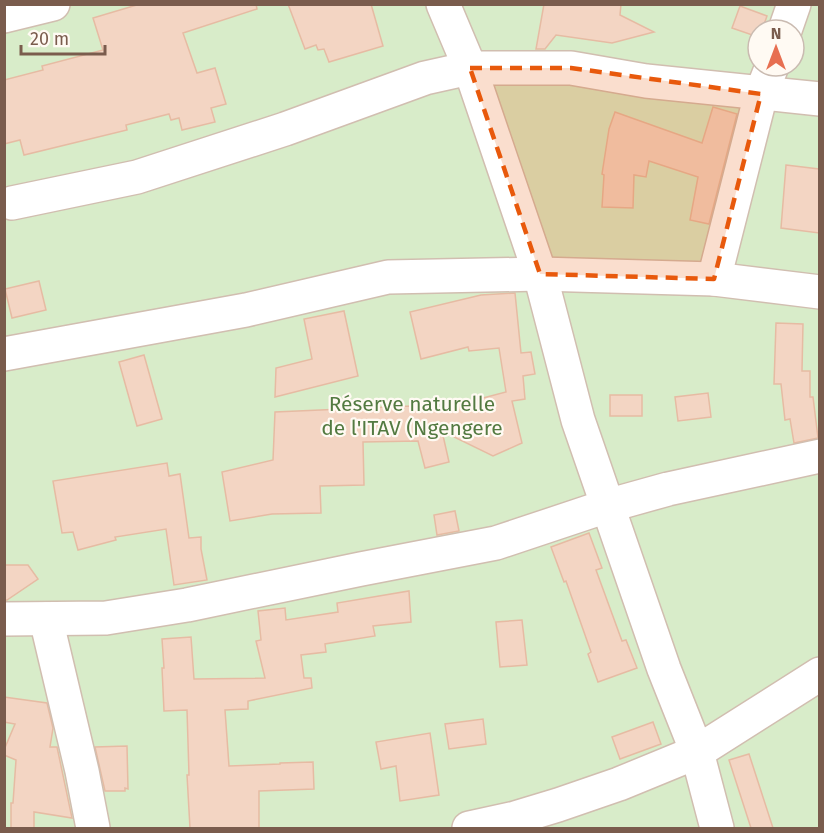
<svg xmlns="http://www.w3.org/2000/svg" width="824" height="833" viewBox="0 0 824 833" font-family="'Fira Sans',sans-serif">
	<rect width="100%" height="100%" fill="#fdf6ec"/>
	<!-- green -->
	<path fill="#d8ecc9" fill-rule="evenodd" d="M5 5H819V828H5ZM758 30H794V66H758Z"/>
	<!-- building -->
	<g fill="#f3d5c3" stroke="#e6bba3" stroke-width="1.5">
		<path d="M140 4H256L257 9 183 33 197 73 215 68 226 104 211 108 215 122 182 130 179 118 171 120 169 114 126 125 127 130 24 155 20 140 4 144V80L43 70 42 66 103 50 93 18Z"/>
		<path d="M288 4H371L383 46 329 62 324 49 318 50 316 45 305 49Z"/>
		<path d="M544 4H621L620 15 654 32 612 43 556 35 545 49H536Z"/>
		<path d="M740 6 767 16 762 30H758V37L732 28Z"/>
		<path d="M713 107 737 114 709 224 690 220 698 177 649 161 646 177 634 175 633 208 602 207 604 175 602 174 609 129 615 112 702 143Z"/>
		<path d="M786 165 819 169V233L781 228Z"/>
		<path d="M39 281 46 310 12 318 5 289Z"/>
		<path d="M515 293 521 353 531 352 535 374 523 376 525 399 512 401 522 443 493 456 442 431 449 462 425 468 418 441 363 442 364 485 320 486 321 513 272 514 230 521 222 472 273 460 275 412 411 406V412L436 406 437 410 506 392 499 348 469 351 468 347 421 359 410 312 481 295Z"/>
		<path d="M344 311 358 376 275 397 276 368 312 359 304 319Z"/>
		<path d="M776 323 803 324 802 371H810V397H813L818 438 794 443 790 419 785 420 781 384H774Z"/>
		<path d="M144 355 162 419 137 426 119 362Z"/>
		<path d="M708 393 711 417 678 421 675 397Z"/>
		<rect x="610" y="395" width="32" height="21"/>
		<path d="M167 463 169 476 180 474 189 538 201 537V549L207 580 174 585 166 529 115 537 116 540 78 550 73 532 62 533 53 481Z"/>
		<path d="M455 511 459 531 437 535 434 515Z"/>
		<path d="M589 533 602 568 596 570 622 641 626 640 637 668 598 682 588 654 591 652 566 581 564 582 551 547Z"/>
		<path d="M4 565H28L38 579 7 600H4Z"/>
		<path d="M409 591 411 622 373 626 375 636 325 644 326 652 301 655 304 678H311L312 688 248 701V709L225 710 229 766 280 764V763L313 762 314 789 259 791V828H190L187 775H189L187 710 164 711 162 668H164L162 639 191 637 194 679 265 678 256 641 261 640 258 611 285 608 286 620 338 612 337 603Z"/>
		<path d="M522 620 527 665 500 667 496 622Z"/>
		<path d="M4 697 47 703 53 728 50 747H57L72 818 34 812V828H11V803H13L16 760 4 755V750L15 724 4 722Z"/>
		<path d="M483 719 486 744 449 749 445 724Z"/>
		<path d="M653 722 661 744 620 759 612 737Z"/>
		<path d="M430 733 439 795 400 801 396 766 381 769 376 742Z"/>
		<path d="M127 746 128 789 125 788V791H105L95 747Z"/>
		<path d="M749 754 773 828H751L729 760Z"/>
	</g>
	<g fill="none" stroke-linecap="round" stroke-linejoin="round">
		<defs>
			<g id="minor">
				<path d="M4 16 53 4"/>
				<path d="M785 30 794 4"/>
				<path d="M12 203 137 177 285 129 425 78 470 68H571L646 81 820 99"/>
				<path d="M714 279 761 94 772 66"/>
				<path d="M4 354 246 310 388 277 540 274 714 279 820 292"/>
				<path d="M4 619 106 618 187 605 361 569 496 543 607 506 668 489 820 456"/>
				<path d="M46 619 82 771 93 828"/>
				<path d="M469 828 515 818 558 805 619 784 697 752 820 674"/>
			</g>
			<path id="tertiary" d="M443 4 470 68 540 274 578 420 664 669 697 752 717 828"/>
		</defs>
		<!-- minor casing -->
		<use href="#minor" stroke="#d1beb0" stroke-width="36"/>
		<!-- tertiary casing -->
		<use href="#tertiary" stroke="#d1beb0" stroke-width="36"/>
		<!-- minor -->
		<use href="#minor" stroke="#fff" stroke-width="33"/>
		<!-- tertiary -->
		<use href="#tertiary" stroke="#fff" stroke-width="33"/>
	</g>
	<!-- marked area -->
	<path fill="#e8590c" fill-opacity="0.2" stroke="#e8590c" stroke-width="4.5" stroke-dasharray="12 8" stroke-linejoin="round" d="M470 68H571L761 94 714 279 540 274Z"/>
	<g text-anchor="middle" stroke-width="4.5" stroke-linejoin="round" paint-order="stroke">
		<!-- park labels -->
		<g font-size="21" fill="#537a41" stroke="#fffaf3">
			<text x="412" y="411">Réserve naturelle<tspan x="412" dy="24">de l'ITAV (Ngengere</tspan></text>
		</g>
	</g>
	<!-- border -->
	<rect width="824" height="833" fill="none" stroke="#7a5c4d" stroke-width="12"/>
	<!-- north arrow -->
	<g transform="translate(776 48)"><circle r="28" fill="#fffaf3" stroke="#cabbb1" stroke-width="1.5"/>
	<path d="M0-4.5L10 22L0 15L-10 22Z" fill="#e76f51"/>
	<text y="-9" font-size="16" font-weight="bold" text-anchor="middle" fill="#7a5c4d">N</text>
	</g>
	<!-- scale -->
	<path d="M21 45v9h84v-9" fill="none" stroke="#7a5c4d" stroke-width="3"/>
	<text x="30" y="45" font-size="18" fill="#7a5c4d" stroke="#fffaf3" stroke-width="4.5" paint-order="stroke">20 m</text>
</svg>
